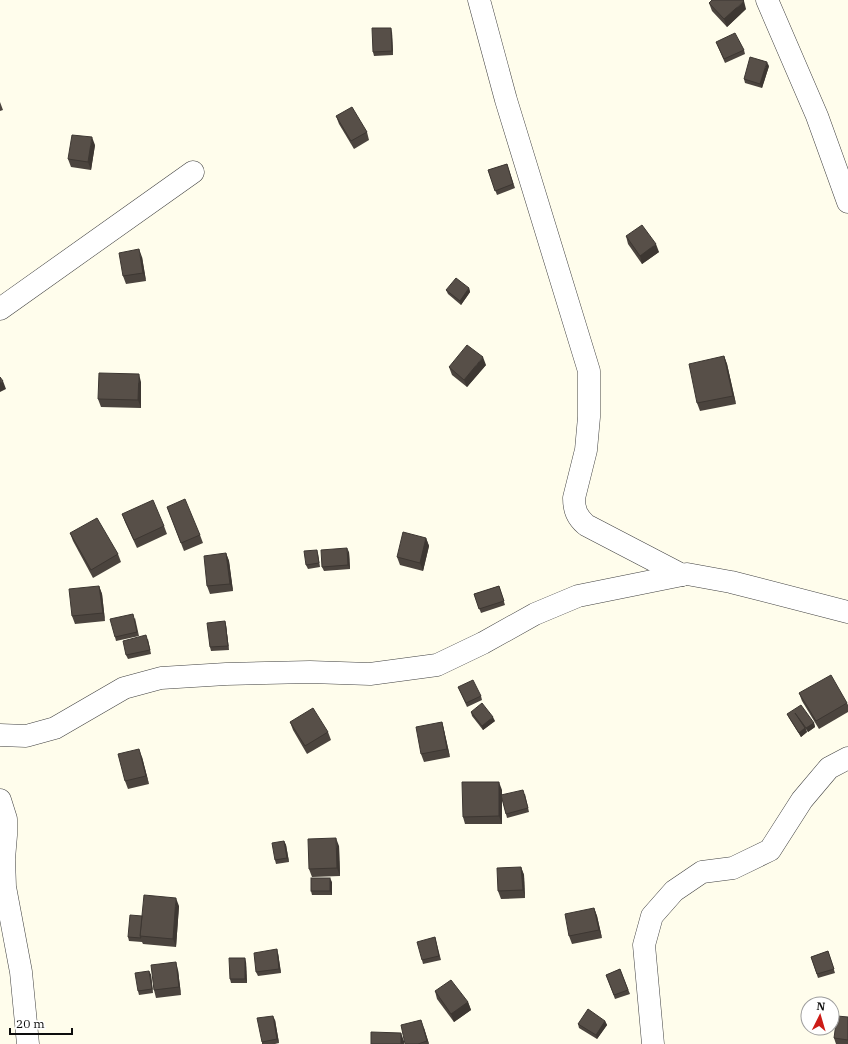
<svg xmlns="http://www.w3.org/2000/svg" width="848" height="1044" viewBox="0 0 848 1044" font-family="'IBM Plex Serif',serif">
	<rect width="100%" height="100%" fill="#fffdec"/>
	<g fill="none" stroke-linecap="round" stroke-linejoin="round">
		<defs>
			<g id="street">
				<path d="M479 0 506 100 589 371V417L586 450 574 498C574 510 577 517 586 525L682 575"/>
				<path d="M767 0 817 116 848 202"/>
				<path d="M0 309 193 172"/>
				<path d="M0 735 26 736 55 728 124 688 161 678 226 674 310 672 370 674 437 665 483 643 535 614 578 596 687 574 731 582 848 612"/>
				<path d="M0 800 6 819V835L4 859 5 887 21 972 28 1044"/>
				<path d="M653 1044 644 945 652 916 674 891 702 872 733 868 770 850 802 800 829 768 848 758"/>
			</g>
		</defs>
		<!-- street casing -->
		<use href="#street" stroke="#404040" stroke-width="23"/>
		<!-- street -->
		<use href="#street" stroke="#fff" stroke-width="22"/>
	</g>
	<!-- wall -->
	<g fill="#4b443e">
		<path d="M709 3 746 9 727 27 712 11Z"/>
		<path d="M392 32 393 55 374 56 373 52Z"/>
		<path d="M716 42 744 50 745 54 725 63Z"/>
		<path d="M769 66 762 88 745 83 744 79Z"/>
		<path d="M0 102 3 110 0 111Z"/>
		<path d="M336 116 367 132 369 140 354 149 339 124Z"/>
		<path d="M95 145 91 170 71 167 68 159Z"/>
		<path d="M507 164 515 188 497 195 488 170Z"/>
		<path d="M626 236 659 252 642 264 628 244Z"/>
		<path d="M142 257 146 281 126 284 123 276Z"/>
		<path d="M469 288 470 292 461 305 448 294 446 290Z"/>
		<path d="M724 356 727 364 736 404 700 411 697 403Z"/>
		<path d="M486 365 467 387 452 375 449 367Z"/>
		<path d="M141 382V408L101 407 98 399Z"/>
		<path d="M167 507 200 535 203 543 184 551Z"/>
		<path d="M122 514 164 526 167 534 137 548 125 522Z"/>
		<path d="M70 533 118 554 121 562 93 578 73 541Z"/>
		<path d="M426 538 429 546 423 571 400 565 397 557Z"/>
		<path d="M349 552 350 569 324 571 322 567Z"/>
		<path d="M226 553 229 561 233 591 210 594 207 586Z"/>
		<path d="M318 554 320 567 308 569 306 565Z"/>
		<path d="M99 586 102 594 105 621 75 624 72 616Z"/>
		<path d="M499 586 505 605 481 613 474 594Z"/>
		<path d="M135 618 139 636 116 641 115 637Z"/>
		<path d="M225 621 226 625 229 650 211 651 210 647Z"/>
		<path d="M148 639 151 654 128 659 126 655Z"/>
		<path d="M458 687 481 696 482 700 467 707Z"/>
		<path d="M799 693 847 703 848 705V712L819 729 802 701Z"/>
		<path d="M471 712 495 721 483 730 472 716Z"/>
		<path d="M787 714 814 723 815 727 808 732 806 729 807 732 801 737 789 718Z"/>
		<path d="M290 722 328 732 331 740 307 754 293 730Z"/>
		<path d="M442 722 444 730 450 757 424 762 421 754Z"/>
		<path d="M142 757 149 784 128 789 125 781Z"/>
		<path d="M502 790V795L525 794 529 812 507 818 502 798V824H465L463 817Z"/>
		<path d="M284 841 286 845 289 862 276 864 275 860Z"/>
		<path d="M339 846 340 876 312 877 309 869Z"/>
		<path d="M521 867 524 875 525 898 501 899 498 891Z"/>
		<path d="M332 882V895H312L311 891Z"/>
		<path d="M179 906 176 947 143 944 142 942 129 941 128 937 142 916Z"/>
		<path d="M594 908 597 916 602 938 572 944 569 936Z"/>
		<path d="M435 937 441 960 423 964 422 960Z"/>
		<path d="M828 951 835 973 818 978 811 957Z"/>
		<path d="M278 953 281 973 258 976 256 972Z"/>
		<path d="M246 962 247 983H231L230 979Z"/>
		<path d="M620 969 630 994 615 999 606 975Z"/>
		<path d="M178 970 181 995 156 998 154 990Z"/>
		<path d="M149 971 151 975 153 993 139 995 138 991Z"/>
		<path d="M435 991 468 1002 471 1010 454 1022 437 999Z"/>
		<path d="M848 1017V1044H836L834 1038Z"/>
		<path d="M275 1020 279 1043 275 1044H262V1042Z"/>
		<path d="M605 1021 607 1025 597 1039 579 1028 578 1024Z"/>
		<path d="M424 1028 429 1044H405Z"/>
	</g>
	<!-- shaded-wall -->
	<g fill="#3d3732">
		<path d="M744 1 746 9 727 27 724 19Z"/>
		<path d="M391 28 392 32 393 55 392 51Z"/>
		<path d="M767 62 769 66 762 88 760 84Z"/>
		<path d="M92 137 95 145 91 170 88 162Z"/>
		<path d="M656 244 659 252 642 264 640 256Z"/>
		<path d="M139 249 142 257 146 281 143 273Z"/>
		<path d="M469 288 470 292 461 305 460 301Z"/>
		<path d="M724 356 727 364 736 404 733 396Z"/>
		<path d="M483 357 486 365 467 387 464 380Z"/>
		<path d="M139 374 141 382V408L138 400Z"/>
		<path d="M3 381 6 389 0 392V383Z"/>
		<path d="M426 538 429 546 423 571 420 563Z"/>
		<path d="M347 548 349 552 350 569 348 565Z"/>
		<path d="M226 553 229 561 233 591 230 584Z"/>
		<path d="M99 586 102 594 105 621 103 613Z"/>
		<path d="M225 621 226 625 229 650 228 646Z"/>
		<path d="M493 717 495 721 483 730 482 726Z"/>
		<path d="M442 722 444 730 450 757 447 749Z"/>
		<path d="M814 723 815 727 808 732 806 728Z"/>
		<path d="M805 728 807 732 801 737 799 733Z"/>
		<path d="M139 749 142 757 149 784 146 776Z"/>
		<path d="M499 782 502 790V824L499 816Z"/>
		<path d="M336 838 339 846 340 876 337 868Z"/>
		<path d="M284 841 286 845 289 862 287 858Z"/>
		<path d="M521 867 524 875 525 898 523 890Z"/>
		<path d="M330 878 332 882V895L330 891Z"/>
		<path d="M176 898 179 906 176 947 173 939Z"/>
		<path d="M594 908 597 916 602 938 599 930Z"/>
		<path d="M277 949 278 953 281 973 279 969Z"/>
		<path d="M245 958 246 962 247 983 245 979Z"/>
		<path d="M176 962 178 970 181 995 179 987Z"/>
		<path d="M149 971 151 975 153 993 152 989Z"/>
		<path d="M468 1002 471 1010 454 1022 451 1014Z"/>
		<path d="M273 1016 275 1020 279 1043 277 1039Z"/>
		<path d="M421 1020 424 1028 429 1044 427 1041Z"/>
		<path d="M605 1021 607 1025 597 1039 596 1035Z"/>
		<path d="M401 1033 404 1041V1044H401Z"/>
	</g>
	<!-- building -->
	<g fill="#574f48" stroke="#3d3732">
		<path d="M712 0H743L744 1 724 19 709 3Z"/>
		<path d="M372 28H391L392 51 373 52Z"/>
		<path d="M735 33 744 50 724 59 716 42Z"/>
		<path d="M750 57 767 62 760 84 744 79Z"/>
		<path d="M352 107 367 132 351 141 336 116Z"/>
		<path d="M72 135 92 137 88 162 68 159Z"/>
		<path d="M507 164 513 184 495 191 488 170Z"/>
		<path d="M642 225 656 244 640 256 626 236Z"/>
		<path d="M139 249 143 273 123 276 119 253Z"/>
		<path d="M456 278 469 288 460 301 446 290Z"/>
		<path d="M467 345 483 357 464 380 449 367Z"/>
		<path d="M724 356 733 396 697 403 689 364Z"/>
		<path d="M99 373 139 374 138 400 98 399Z"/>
		<path d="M0 377 3 381 0 383Z"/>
		<path d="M185 499 200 535 181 543 167 507Z"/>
		<path d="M153 500 164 526 134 540 122 514Z"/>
		<path d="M97 518 118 554 91 570 70 533Z"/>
		<path d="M403 532 426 538 420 563 397 557Z"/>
		<path d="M347 548 348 565 322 567 321 550Z"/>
		<path d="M317 550 319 563 306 565 304 551Z"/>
		<path d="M226 553 230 584 207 586 204 556Z"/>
		<path d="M99 586 103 613 72 616 69 589Z"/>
		<path d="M499 586 504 601 479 609 474 594Z"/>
		<path d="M133 614 137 632 115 637 110 619Z"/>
		<path d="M225 621 228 646 210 647 207 623Z"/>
		<path d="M146 635 150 650 126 655 123 641Z"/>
		<path d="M831 675 847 703 816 721 799 693Z"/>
		<path d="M473 680 481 696 466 703 458 687Z"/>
		<path d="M482 703 493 717 482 726 471 712Z"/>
		<path d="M801 705 814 723 806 728 795 713 805 728 799 733 787 714Z"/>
		<path d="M313 708 328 732 305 746 290 722Z"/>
		<path d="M442 722 447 749 421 754 416 727Z"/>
		<path d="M139 749 146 776 125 781 118 754Z"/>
		<path d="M462 782H499V816L463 817Z"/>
		<path d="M523 790 528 808 506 814 501 795Z"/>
		<path d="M336 838 337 868 309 869 308 839Z"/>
		<path d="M284 841 287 858 275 860 272 843Z"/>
		<path d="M521 867 523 890 498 891 497 868Z"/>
		<rect x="311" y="878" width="19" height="13"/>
		<path d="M144 895 176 898 173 939 140 936Z"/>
		<path d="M594 908 599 930 569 936 565 914Z"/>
		<path d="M130 915 142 916 140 936 141 938 128 937Z"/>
		<path d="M435 937 439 956 422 960 417 942Z"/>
		<path d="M277 949 279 969 256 972 254 953Z"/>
		<path d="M828 951 834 969 817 974 811 957Z"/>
		<path d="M229 958H245V979H230Z"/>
		<path d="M176 962 179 987 154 990 151 965Z"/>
		<path d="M620 969 628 990 614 995 606 975Z"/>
		<path d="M149 971 152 989 138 991 135 973Z"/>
		<path d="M451 980 468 1002 451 1014 435 991Z"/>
		<path d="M588 1009 605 1021 596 1035 578 1024Z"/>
		<path d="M273 1016 277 1039 262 1042 257 1018Z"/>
		<path d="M837 1016 848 1017V1040L834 1038Z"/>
		<path d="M421 1020 427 1041 418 1044H405L401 1025Z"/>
		<path d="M371 1032 401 1033V1044H371Z"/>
	</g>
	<!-- north arrow -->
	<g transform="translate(820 1016) rotate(5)"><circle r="19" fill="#ffffff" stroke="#9e9e9e"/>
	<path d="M0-3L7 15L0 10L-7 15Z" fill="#cc1b16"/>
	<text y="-6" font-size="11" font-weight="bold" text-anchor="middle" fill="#0d0d0d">N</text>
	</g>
	<!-- scale -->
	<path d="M10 1028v6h62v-6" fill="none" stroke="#0d0d0d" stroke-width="2"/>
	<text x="16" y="1028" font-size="12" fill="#0d0d0d" stroke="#ffffff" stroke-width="3" paint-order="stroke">20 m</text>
</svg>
